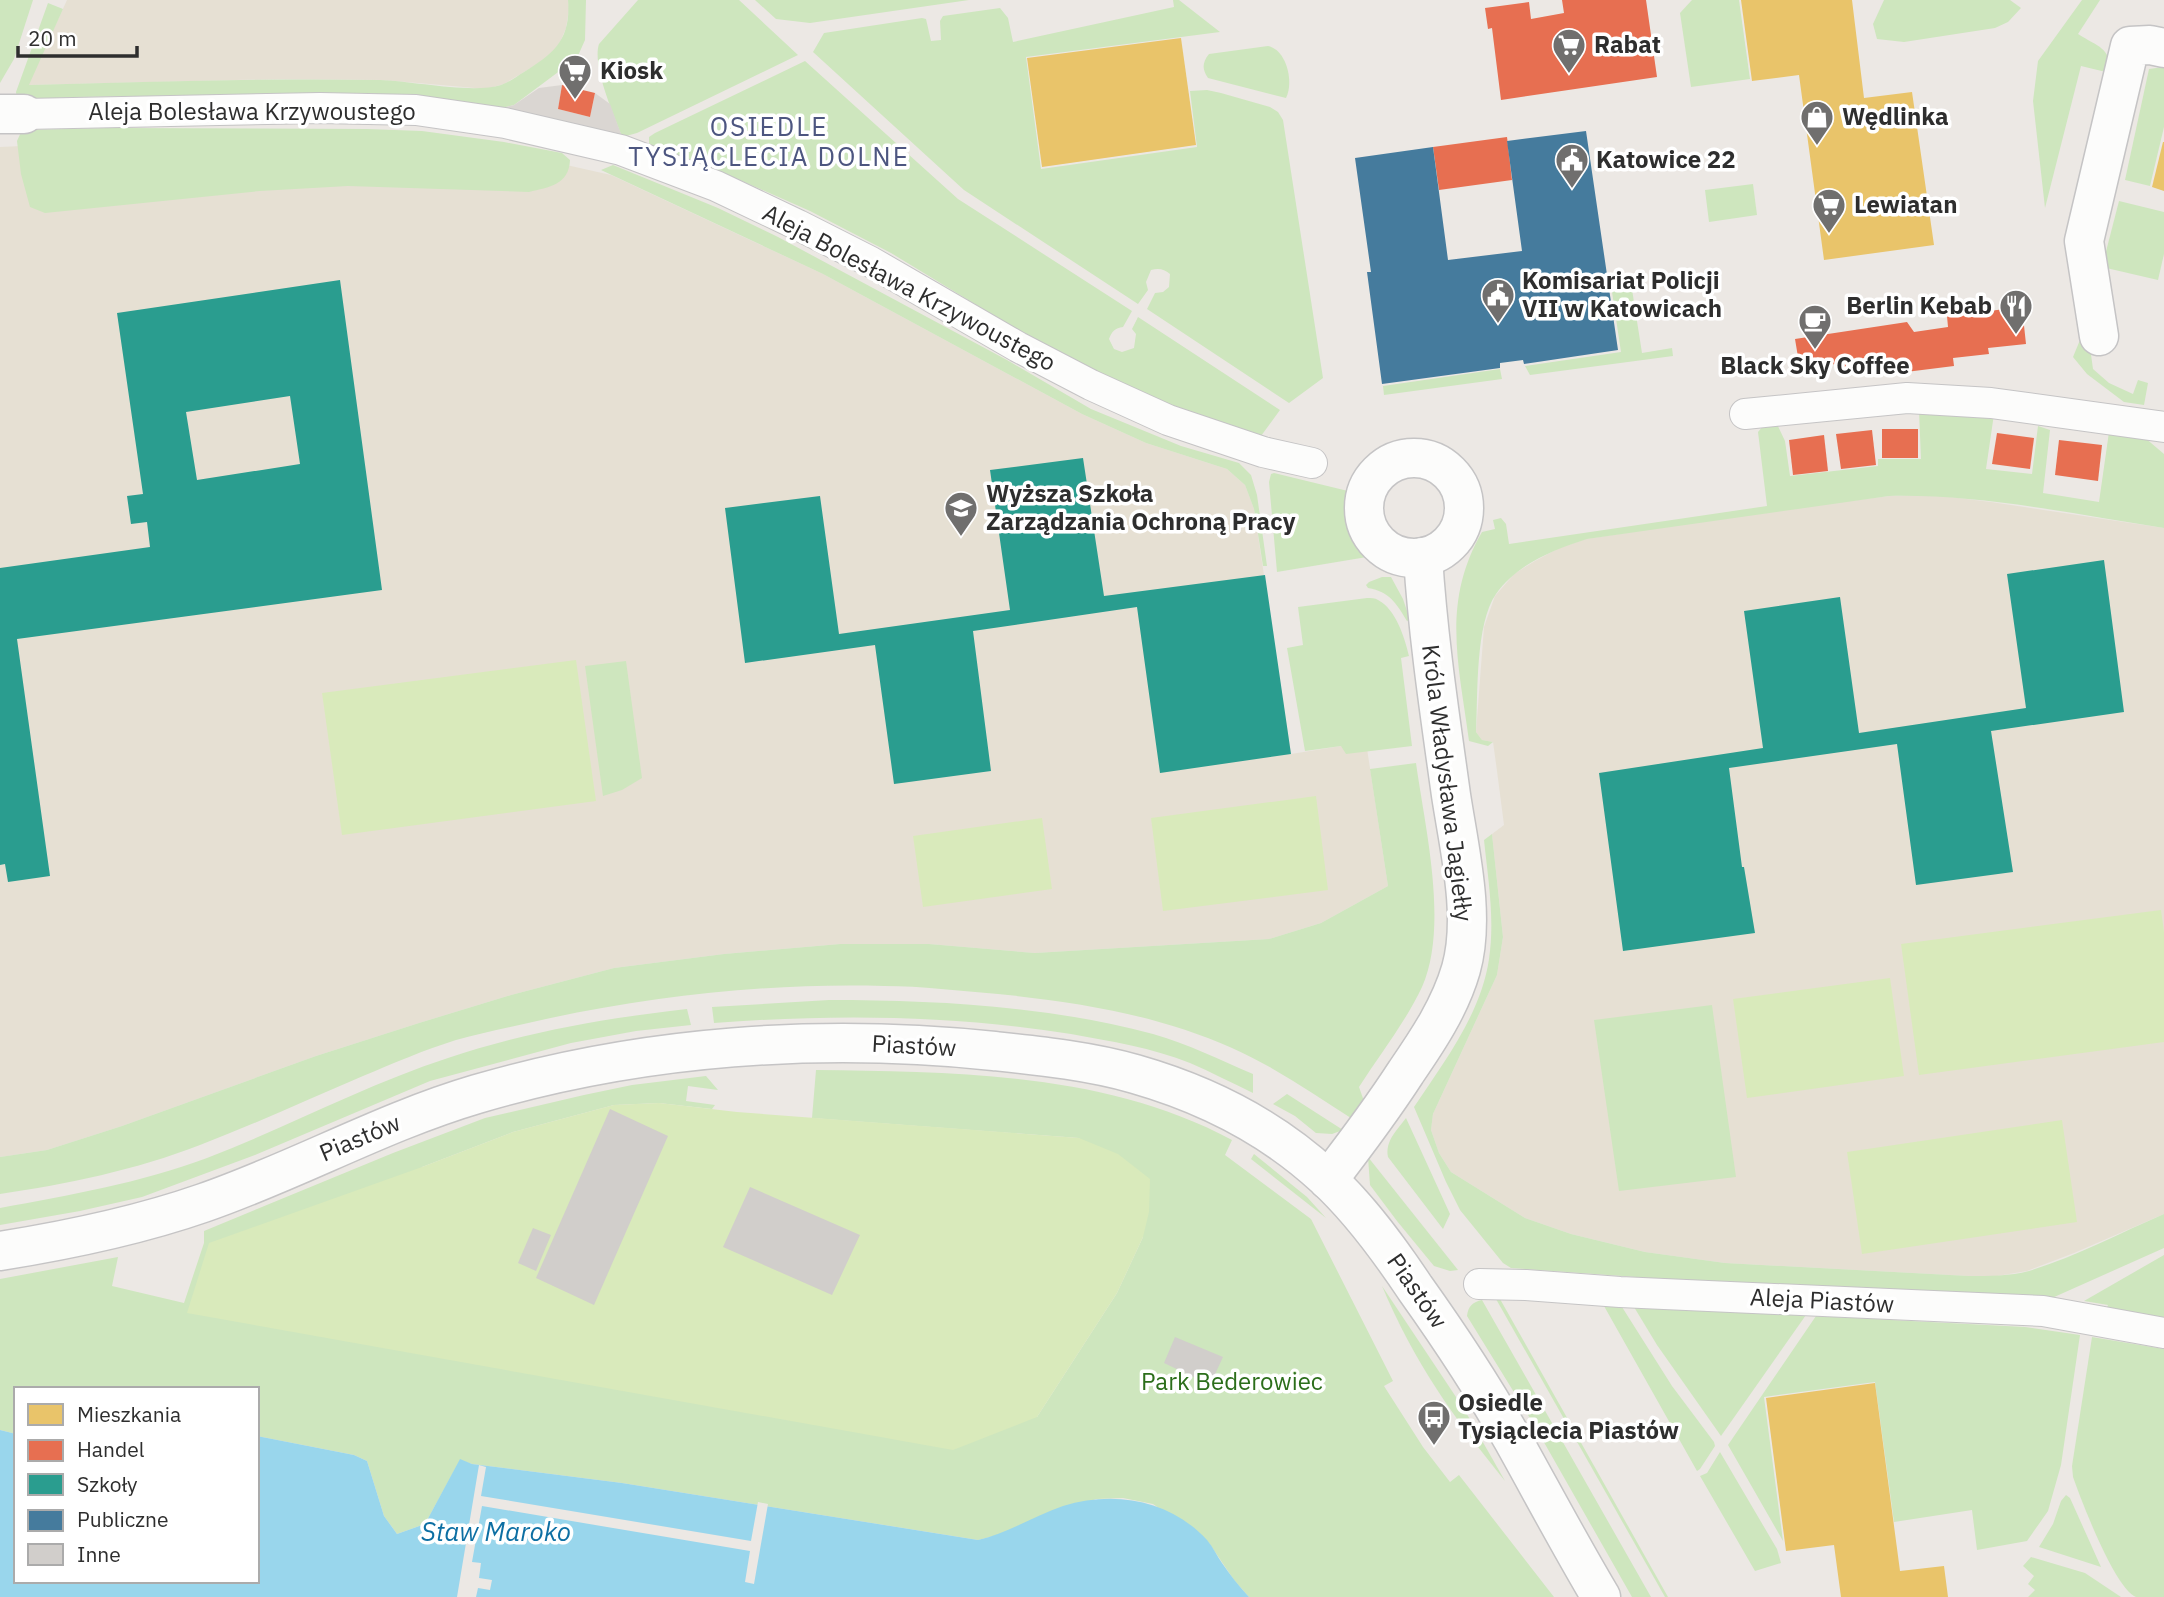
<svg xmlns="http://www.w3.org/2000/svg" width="2164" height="1597" viewBox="0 0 2164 1597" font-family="'IBM Plex Sans',sans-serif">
	<rect width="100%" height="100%" fill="#ece8e4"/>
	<!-- education -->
	<g fill="#e6e0d3">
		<path d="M67 0H568L569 9 566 28 558 47 539 63 504 84 486 89 384 80 282 79 28 85Z"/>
		<path d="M89 143 522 155 611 175 823 274 1082 414 1146 443 1227 469 1245 485 1254 509 1291 754 1366 742 1388 886 1321 923 1269 939 1035 953 929 944H840L724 954 614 968 511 995 419 1023 316 1056 122 1126 47 1150 0 1157V147Z"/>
		<path d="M1934 495 1991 502 2164 528V1214L2074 1253 2027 1271 1997 1276H1969L1725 1263 1645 1252 1571 1234 1525 1218 1451 1172 1439 1153 1431 1130 1433 1114 1497 975 1503 937 1492 834 1504 825 1497 771 1493 742 1482 740 1476 732 1484 627 1495 596 1514 574 1535 561 1559 548 1586 539 1763 512 1889 496Z"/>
	</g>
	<!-- green -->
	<g fill="#cee6be">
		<path d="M0 0H33L14 59 0 83Z"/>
		<path d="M568 0H586L585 40 577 58 514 105 502 108 369 93 75 97 17 100 16 92 48 3 63 9 29 85C146 82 263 78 380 80 413 81 472 94 501 85 510 82 517 76 524 72 555 53 571 39 568 0Z"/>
		<path d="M638 0H739L798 55 637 133 626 136 621 134C613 113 592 65 599 44Z"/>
		<path d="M755 0H969L810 23 776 19Z"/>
		<path d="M1173 0H1179L1220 32 1026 57 1041 169 1197 147 1190 91 1207 90 1221 93 1270 107 1278 112 1283 120 1323 378 1289 403 1147 309 1155 293 1163 292 1169 287 1170 274C1164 269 1159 268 1151 270L1146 282 1148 290 1138 304 964 190 813 52 824 33 922 18 926 19 931 41 941 40 940 21 943 16 1000 8 1008 18 1013 42 1174 7Z"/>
		<path d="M1692 0H1739L1750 79 1691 87 1680 13Z"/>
		<path d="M1884 0H2010L2021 8 2008 22 1995 28 1904 42 1877 39 1873 24Z"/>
		<path d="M2082 0H2100L2078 34C2098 47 2111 47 2110 73L2081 66 2045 208 2033 101 2038 61Z"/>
		<path d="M1268 46C1287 50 1294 83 1286 98L1208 78C1202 69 1202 63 1209 54Z"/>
		<path d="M805 61 958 199 1132 311 1123 327C1115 328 1112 331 1109 339L1114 349 1122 352 1134 348 1136 334 1132 329 1138 317 1280 410 1261 436 1179 410 1054 352 891 253 810 211 715 169 649 144V137L655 133Z"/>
		<path d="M2164 67V127L2150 186 2125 180 2149 69Z"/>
		<path d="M109 128 367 129 422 131 504 142 562 153 570 160C569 185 549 187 529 192L348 186 260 191 45 213 30 207 21 174 17 141 22 130Z"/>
		<path d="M613 165 718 208 778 237 1007 360 1091 409 1181 446 1239 463 1251 475 1257 495 1267 566H1263L1254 509 1245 485 1227 469 1146 443 1082 414 823 274 601 170Z"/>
		<path d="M1753 184 1757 215 1709 222 1705 190Z"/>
		<path d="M2119 201 2164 212V254L2158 280 2102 267Z"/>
		<path d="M1631 283 1642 353 1672 348 1673 356 1530 375 1525 366 1621 352 1612 292Z"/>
		<path d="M2076 291 2085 311 2093 369 2109 383 2133 394 2138 380 2148 383 2144 405 2124 402 2087 374 2073 357 2080 340Z"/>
		<path d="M1500 369 1502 379 1384 395 1383 386Z"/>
		<path d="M1919 411 1994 414 1986 469 2032 474 2038 426 2050 430 2043 493 2099 502 2109 432 2144 437 2164 454V528C2073 514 1981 494 1889 496L1587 539C1553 550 1517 564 1496 594 1475 624 1478 695 1476 732L1482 740 1493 742 1488 746 1469 741C1459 665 1441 603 1482 532L1495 529 1493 520 1501 518 1506 524 1509 544 1767 506 1758 432 1763 426 1777 424 1785 441 1790 476 1878 466V459H1921Z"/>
		<path d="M1274 473 1348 491C1350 517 1354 537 1373 556L1277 572 1269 482 1271 474Z"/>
		<path d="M1382 577H1391L1403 599 1410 620 1407 621C1396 603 1390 592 1368 588L1366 585 1369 582Z"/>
		<path d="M1367 598C1371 598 1375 598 1378 600 1396 609 1405 639 1409 656L1401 658 1412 746 1346 754 1341 746 1305 751 1287 648 1303 645 1298 607Z"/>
		<path d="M626 661 642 778 622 790 603 796 585 666Z"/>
		<path d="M1416 763C1425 828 1449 926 1422 987 1405 1023 1380 1054 1359 1087L1365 1104 1354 1120C1315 1095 1275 1067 1232 1048 1158 1015 1078 1002 998 994 960 991 922 986 884 986 771 983 657 995 546 1019 516 1026 485 1032 456 1040 424 1050 394 1063 363 1076 309 1099 255 1124 200 1145 136 1170 67 1184 0 1194V1157L47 1150 122 1126 316 1056 419 1023 511 995 614 968 724 954 840 944H929L1035 953 1269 939 1321 923 1388 886 1370 769Z"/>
		<path d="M1492 834 1503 937 1497 975 1433 1114 1431 1130 1439 1153 1451 1172 1525 1218 1571 1234 1645 1252 1725 1263 1969 1276C1989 1276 2010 1276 2029 1271 2075 1257 2120 1233 2164 1214V1248L2052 1298 1991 1294 1664 1279 1511 1268 1503 1263 1460 1210 1446 1182 1414 1107C1444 1062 1481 1014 1489 959 1495 919 1488 879 1484 840Z"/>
		<path d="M829 1000C935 1000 1050 1006 1153 1034 1188 1044 1220 1060 1253 1074V1093C1232 1083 1211 1072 1190 1063 1153 1048 1110 1041 1071 1034 951 1015 835 1014 714 1023L712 1007Z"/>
		<path d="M1712 1005 1736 1177 1619 1191 1594 1020Z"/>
		<path d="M687 1009 691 1025 636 1031 571 1043 430 1081 255 1155 142 1197 80 1211 0 1225V1208C70 1195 140 1183 207 1158 288 1127 365 1085 448 1058 525 1032 607 1018 687 1009Z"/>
		<path d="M816 1070C955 1072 1106 1072 1232 1140L1225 1155 1311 1219 1393 1381 1384 1386 1423 1447 1450 1482 1459 1475 1554 1597H1249L1234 1580 1209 1543 1153 1504 1123 1498 1096 1499 994 1536 978 1540 622 1483 472 1464 460 1460 425 1524 397 1534 384 1516 367 1461 354 1455 257 1436V1389H16V1434L0 1430V1279L118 1257 112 1286 184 1303 204 1243V1231L393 1153 485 1118 584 1095 632 1085 706 1076 718 1090 688 1086 686 1101 715 1105 712 1109 659 1103 614 1105 513 1132 422 1167 1037 1417 1117 1293 1143 1237 1079 1138 812 1118Z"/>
		<path d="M1287 1094 1343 1130 1332 1134 1316 1133 1295 1116 1273 1104Z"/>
		<path d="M1406 1118 1450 1214 1443 1229 1388 1157C1385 1141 1397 1130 1406 1118Z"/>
		<path d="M1254 1154 1307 1197 1326 1218 1251 1159Z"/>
		<path d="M1368 1157 1458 1270 1450 1271 1434 1266 1397 1221 1370 1185Z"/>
		<path d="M2164 1255V1318L2107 1307 2108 1305 2084 1301Z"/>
		<path d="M1382 1286 1464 1409 1505 1481C1453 1417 1414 1362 1382 1286Z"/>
		<path d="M1496 1299H1500L1668 1597H1665Z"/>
		<path d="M1482 1300 1651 1597H1632L1533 1423 1467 1316C1468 1306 1473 1302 1482 1300Z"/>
		<path d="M1604 1306 1622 1307 1672 1386 1714 1442 1715 1446 1700 1469 1697 1471Z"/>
		<path d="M1634 1307 1806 1315 1721 1436 1657 1345Z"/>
		<path d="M1816 1316 2025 1327 2080 1335 2061 1465 2048 1511 2027 1541 1977 1550 1972 1510 1894 1522 1875 1382 1764 1397 1783 1541 1728 1445Z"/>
		<path d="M2092 1337 2164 1349V1597C2156 1597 2144 1597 2136 1597 2115 1589 2081 1500 2073 1477L2072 1466Z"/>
		<path d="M1720 1452 1777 1549 1781 1563 1755 1571 1700 1476 1707 1473Z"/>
		<path d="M2066 1495 2070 1498 2101 1567 2039 1547 2053 1524 2061 1501Z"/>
		<path d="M2031 1557 2085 1573 2121 1597H2028L2035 1590 2028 1584 2034 1576 2023 1566Z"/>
	</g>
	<!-- pitch -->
	<g fill="#d9eabb">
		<path d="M576 660 596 801 342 835 322 693Z"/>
		<path d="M1316 796 1328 890 1163 911 1151 818Z"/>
		<path d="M1042 818 1052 889 923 907 913 836Z"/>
		<path d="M2161 910 2164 932V1042L1919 1075 1901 944Z"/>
		<path d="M1890 978 1904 1076 1747 1098 1733 999Z"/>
		<path d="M659 1103 737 1112 1079 1138 1118 1154 1150 1179 1149 1212 1143 1237 1117 1293 1037 1417 953 1450 187 1313 209 1243 422 1167 513 1132 614 1105Z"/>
		<path d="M2062 1120 2077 1222 1862 1254 1847 1152Z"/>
	</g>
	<!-- plaza -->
	<path fill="#dad6d2" d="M562 85 558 109 590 117 595 93 610 104 621 134 502 108 514 105 539 88Z"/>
	<!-- water -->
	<path fill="#99d6ec" d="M0 1430 16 1434V1581H257V1436L354 1455 367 1461 384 1516 397 1534 425 1524 460 1459 472 1464 622 1483 978 1540C1008 1533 1034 1516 1063 1506 1115 1490 1170 1500 1207 1540 1213 1547 1217 1556 1222 1563 1230 1575 1239 1586 1249 1597H0Z"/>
	<!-- pier -->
	<path fill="#ece8e4" d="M479 1465 486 1467 481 1496 751 1541 758 1502 768 1504 754 1584 745 1582 750 1551 482 1506 472 1562 481 1563 479 1578 492 1580 490 1590 478 1588 476 1597H457Z"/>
	<!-- homes -->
	<g fill="#e9c46a">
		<path d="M1741 0H1852L1864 98 1912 92 1934 245 1824 260 1799 75 1752 81Z"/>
		<path d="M1181 38 1196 145 1042 167 1027 58Z"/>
		<path d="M2163 142H2164V191L2152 187Z"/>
		<path d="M1875 1383 1900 1571 1944 1566 1948 1597H1841L1834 1545 1786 1551 1766 1398Z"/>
	</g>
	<!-- shops -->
	<g fill="#e76f51">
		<path d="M1562 0H1646L1657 77 1501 100 1492 28 1488 29 1485 8 1529 2 1531 19 1564 13Z"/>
		<path d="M562 85 595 93 590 117 558 109Z"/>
		<path d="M1507 137 1512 180 1439 190 1433 147Z"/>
		<path d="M2022 307 2026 344 1988 348 1989 354 1953 358 1954 366 1874 376 1873 368 1836 373 1835 364 1800 369 1795 339 1907 322 1914 332 1948 327 1947 316Z"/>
		<rect x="1882" y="429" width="36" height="29"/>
		<path d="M1872 430 1876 465 1841 469 1836 434Z"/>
		<path d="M1997 433 2034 438 2030 469 1992 464Z"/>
		<path d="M1824 435 1828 471 1793 475 1789 440Z"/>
		<path d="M2059 440 2102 445 2098 481 2055 475Z"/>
	</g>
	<!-- schools -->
	<g fill="#2a9d8f" fill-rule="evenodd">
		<path d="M340 280 382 590 17 639 50 876 8 882 5 864 0 865V568L150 547 147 522 131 524 127 496 143 494 117 313ZM290 396 300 464 197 480 186 412Z"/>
		<path d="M1083 458 1104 596 1265 575 1291 754 1160 773 1137 607 973 631 991 771 894 784 875 645 745 663 725 508 820 496 839 634 1010 610 990 470Z"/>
		<path d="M2104 560 2124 712 1991 731 2013 872 1916 885 1897 744 1729 768 1742 867H1744L1755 933 1623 951 1599 773 1763 748 1744 611 1840 597 1859 733 2026 708 2007 574Z"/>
	</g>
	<!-- public -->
	<path fill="#457b9d" d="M1586 131 1618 350 1524 364 1523 360 1500 363V368L1382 384 1367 272H1371L1355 158 1433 147 1448 260 1522 251 1507 141Z"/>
	<!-- building -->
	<g fill="#d1cecb">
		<path d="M610 1109 668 1136 594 1305 536 1278Z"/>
		<path d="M750 1187 860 1235 832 1295 723 1247Z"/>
		<path d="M533 1228 551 1235 536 1271 518 1263Z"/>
		<path d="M1175 1337 1223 1357 1210 1385 1164 1363Z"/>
	</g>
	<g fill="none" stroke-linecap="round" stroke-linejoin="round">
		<defs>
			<g id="pedestrian">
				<path d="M24 114 320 108 416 110 505 123 621 150 716 186 798 225 871 262 1018 347 1091 385 1168 420 1263 452 1312 463"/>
				<path d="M1745 414 1907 398 1991 403 2164 427"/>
				<path d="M1479 1284 1526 1285 1620 1292 2043 1311 2164 1333"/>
			</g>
			<g id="minor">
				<path d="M0 114H24"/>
				<path d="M2099 336 2084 241 2130 46 2150 45 2164 48"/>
				<circle cx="1414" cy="508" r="50"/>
				<path d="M1328 1180C1355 1145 1382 1109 1406 1072 1428 1040 1450 1007 1461 969 1476 916 1459 848 1451 795 1440 716 1428 637 1423 557"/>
				<path d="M0 1251C69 1240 137 1226 203 1203 296 1171 382 1122 477 1094 644 1045 821 1033 994 1051 1041 1056 1090 1061 1135 1074 1205 1094 1272 1128 1325 1177 1360 1209 1389 1249 1415 1288 1450 1337 1483 1387 1513 1440 1542 1492 1570 1545 1601 1597"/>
			</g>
		</defs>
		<!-- pedestrian casing -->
		<use href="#pedestrian" stroke="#c5c4c5" stroke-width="32"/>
		<!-- minor casing -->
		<use href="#minor" stroke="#c5c4c5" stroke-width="41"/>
		<!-- pedestrian -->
		<use href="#pedestrian" stroke="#fcfcfb" stroke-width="30"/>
		<!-- minor -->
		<use href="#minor" stroke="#fcfcfb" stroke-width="38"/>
	</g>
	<!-- icons -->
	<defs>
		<symbol id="supermarket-pin" viewBox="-11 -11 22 30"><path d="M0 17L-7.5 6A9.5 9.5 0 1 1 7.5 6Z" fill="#706f6e" stroke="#fff"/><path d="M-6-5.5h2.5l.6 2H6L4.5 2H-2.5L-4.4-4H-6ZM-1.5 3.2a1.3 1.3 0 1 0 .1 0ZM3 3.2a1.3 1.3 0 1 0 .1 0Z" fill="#fff"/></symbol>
		<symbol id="shop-pin" viewBox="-11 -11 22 30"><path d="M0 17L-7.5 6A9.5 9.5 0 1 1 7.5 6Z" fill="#706f6e" stroke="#fff"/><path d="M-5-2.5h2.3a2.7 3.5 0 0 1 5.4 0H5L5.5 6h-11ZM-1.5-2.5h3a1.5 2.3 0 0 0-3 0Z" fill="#fff"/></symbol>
		<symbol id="civic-pin" viewBox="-11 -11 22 30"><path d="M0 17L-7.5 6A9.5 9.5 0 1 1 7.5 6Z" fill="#706f6e" stroke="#fff"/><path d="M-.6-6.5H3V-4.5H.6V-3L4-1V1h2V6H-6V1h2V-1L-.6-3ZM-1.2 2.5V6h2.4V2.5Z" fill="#fff"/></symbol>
		<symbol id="restaurant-pin" viewBox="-11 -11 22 30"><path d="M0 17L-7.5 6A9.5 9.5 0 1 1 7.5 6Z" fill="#706f6e" stroke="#fff"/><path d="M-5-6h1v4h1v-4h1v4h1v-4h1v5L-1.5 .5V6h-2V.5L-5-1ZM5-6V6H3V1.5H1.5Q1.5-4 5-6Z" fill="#fff"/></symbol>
		<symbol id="cafe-pin" viewBox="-11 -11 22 30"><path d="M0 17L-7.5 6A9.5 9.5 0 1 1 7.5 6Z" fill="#706f6e" stroke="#fff"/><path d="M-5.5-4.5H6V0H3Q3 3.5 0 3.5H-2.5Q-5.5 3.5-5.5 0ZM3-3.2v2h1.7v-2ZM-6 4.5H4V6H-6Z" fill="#fff"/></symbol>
		<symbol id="university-pin" viewBox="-11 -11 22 30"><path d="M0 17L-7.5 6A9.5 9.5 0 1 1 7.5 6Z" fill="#706f6e" stroke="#fff"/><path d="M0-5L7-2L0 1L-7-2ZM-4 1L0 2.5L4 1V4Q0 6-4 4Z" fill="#fff"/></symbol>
		<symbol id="bus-pin" viewBox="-11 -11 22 30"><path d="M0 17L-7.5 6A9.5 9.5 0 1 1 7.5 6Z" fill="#706f6e" stroke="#fff"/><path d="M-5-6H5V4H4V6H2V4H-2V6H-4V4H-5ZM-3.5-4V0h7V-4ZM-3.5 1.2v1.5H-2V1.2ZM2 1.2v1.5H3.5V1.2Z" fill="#fff"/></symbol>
	</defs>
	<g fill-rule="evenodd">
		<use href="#supermarket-pin" x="1550" y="26" width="38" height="52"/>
		<use href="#supermarket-pin" x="556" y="52" width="38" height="52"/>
		<use href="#shop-pin" x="1798" y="98" width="38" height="52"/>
		<use href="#civic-pin" x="1553" y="141" width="38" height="52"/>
		<use href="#supermarket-pin" x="1810" y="186" width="38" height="52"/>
		<use href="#civic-pin" x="1479" y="276" width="38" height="52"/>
		<use href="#restaurant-pin" x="1997" y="287" width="38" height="52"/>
		<use href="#cafe-pin" x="1796" y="302" width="38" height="52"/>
		<use href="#university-pin" x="942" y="489" width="38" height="52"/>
		<use href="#bus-pin" x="1415" y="1398" width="38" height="52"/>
	</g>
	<g text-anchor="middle" stroke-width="7" stroke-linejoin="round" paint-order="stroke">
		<!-- poi labels -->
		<g font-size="24" font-weight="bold" fill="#2e2e2e" stroke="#fff" text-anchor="start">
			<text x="1594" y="53">Rabat</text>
			<text x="600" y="79">Kiosk</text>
			<text x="1842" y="125">Wędlinka</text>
			<text x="1596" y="168">Katowice 22</text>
			<text x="1854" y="213">Lewiatan</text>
			<text x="1522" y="289">Komisariat Policji<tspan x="1522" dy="28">VII w Katowicach</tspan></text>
			<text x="1992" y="314" text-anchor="end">Berlin Kebab</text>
			<text x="1815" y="374" text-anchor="middle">Black Sky Coffee</text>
			<text x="986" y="502">Wyższa Szkoła<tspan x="986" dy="28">Zarządzania Ochroną Pracy</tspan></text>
			<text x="1458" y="1411">Osiedle<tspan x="1458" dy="28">Tysiąclecia Piastów</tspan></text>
		</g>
		<!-- street labels -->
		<g font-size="24" fill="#2e2e2e" stroke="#fff">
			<text x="252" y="120">Aleja Bolesława Krzywoustego</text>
			<text transform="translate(909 288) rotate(28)" y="8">Aleja Bolesława Krzywoustego</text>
			<text transform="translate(1447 783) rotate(83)" y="8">Króla Władysława Jagiełły</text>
			<text transform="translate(914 1046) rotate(3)" y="8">Piastów</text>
			<text transform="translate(360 1138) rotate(-23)" y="8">Piastów</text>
			<text transform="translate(1417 1291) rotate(55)" y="8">Piastów</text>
			<text transform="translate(1822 1301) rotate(3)" y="8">Aleja Piastów</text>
		</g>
		<!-- park labels -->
		<g font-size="24" fill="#2c6e1b" stroke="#fff">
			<text x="1232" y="1390">Park Bederowiec</text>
		</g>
		<!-- neighbourhood labels -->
		<g font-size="26" letter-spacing="2" fill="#4d5680" stroke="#fff">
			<text x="769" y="136">OSIEDLE<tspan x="769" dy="30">TYSIĄCLECIA DOLNE</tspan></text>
		</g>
		<!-- water labels -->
		<g font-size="26" font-style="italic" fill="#0d6fa3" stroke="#fff">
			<text x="496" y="1541">Staw Maroko</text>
		</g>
	</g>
	<!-- legend -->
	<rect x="14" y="1387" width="245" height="196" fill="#ffffff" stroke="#ababab" stroke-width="2"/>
	<rect x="28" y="1404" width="35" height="21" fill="#e9c46a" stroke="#ababab" stroke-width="2"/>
	<text x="77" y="1422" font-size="21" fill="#2e2e2e">Mieszkania</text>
	<rect x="28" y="1440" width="35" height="21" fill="#e76f51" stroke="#ababab" stroke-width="2"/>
	<text x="77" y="1457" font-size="21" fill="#2e2e2e">Handel</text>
	<rect x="28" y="1474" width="35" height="21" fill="#2a9d8f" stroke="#ababab" stroke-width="2"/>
	<text x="77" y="1492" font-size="21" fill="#2e2e2e">Szkoły</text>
	<rect x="28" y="1510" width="35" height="21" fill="#457b9d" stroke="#ababab" stroke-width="2"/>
	<text x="77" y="1527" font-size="21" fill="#2e2e2e">Publiczne</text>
	<rect x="28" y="1544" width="35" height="21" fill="#d1cecb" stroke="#ababab" stroke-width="2"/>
	<text x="77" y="1562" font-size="21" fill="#2e2e2e">Inne</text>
	<!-- scale -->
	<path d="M18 46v10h119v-10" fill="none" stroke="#2e2e2e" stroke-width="3.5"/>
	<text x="28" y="46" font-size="21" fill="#2e2e2e" stroke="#ffffff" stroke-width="5" paint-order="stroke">20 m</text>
</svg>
